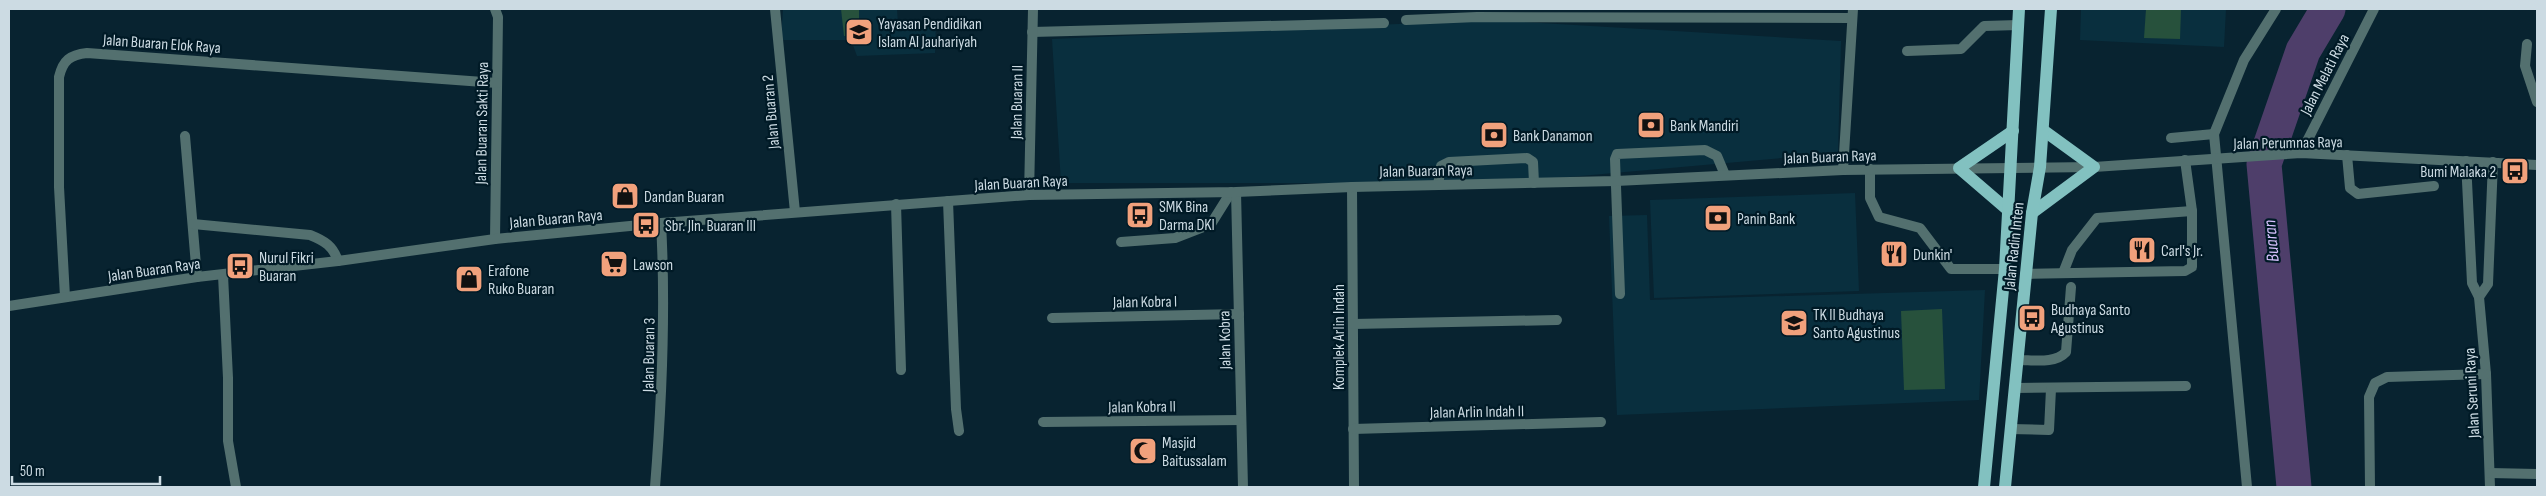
<svg xmlns="http://www.w3.org/2000/svg" width="2546" height="496" viewBox="0 0 2546 496" font-family="'Sofia Sans Condensed',sans-serif">
	<rect width="100%" height="100%" fill="#082330"/>
	<!-- built -->
	<g fill="#092f3e">
		<path d="M783 9H897L898 24 936 22 935 53 857 56 851 40H781Z"/>
		<path d="M2081 9H2226L2224 47 2080 40Z"/>
		<path d="M1492 20 1841 41 1838 153 1503 183H1061L1052 39Z"/>
		<path d="M1855 193 1859 291 1654 298 1650 200Z"/>
		<path d="M1647 215 1650 300 1985 290 1979 400 1617 415 1609 216Z"/>
	</g>
	<!-- green -->
	<g fill="#27513c">
		<path d="M841 9H859V36H844Z"/>
		<path d="M2146 9H2181L2180 39 2144 38Z"/>
		<path d="M1942 309 1945 389 1904 390 1901 311Z"/>
	</g>
	<g fill="none" stroke-linecap="round" stroke-linejoin="round">
		<!-- river -->
		<path stroke="#4e3e6a" stroke-width="35" d="M2294 487 2264 164 2303 51 2328 9"/>
		<!-- service -->
		<g stroke="#53706f" stroke-width="10">
			<path d="M2527 44 2525 66 2537 102"/>
			<path d="M1907 51 1961 49 1984 26 2018 25"/>
			<path d="M2171 138 2214 134"/>
			<path d="M2347 155 2350 188 2358 194 2434 186"/>
			<path d="M1870 169V198L1879 217 1920 228 1951 269H2005"/>
			<path d="M1438 185 1441 166 1449 162 1527 158 1533 162 1534 183"/>
			<path d="M948 201 956 409 959 431"/>
			<path d="M896 204 901 370"/>
			<path d="M1121 242 1175 238 1211 224 1231 192"/>
			<path d="M2063 273 2072 250 2097 218 2192 211"/>
			<path d="M2025 274 2185 271 2192 267V211L2185 160"/>
			<path d="M1620 294 1615 159 1617 154 1705 150 1717 156 1725 175"/>
			<path d="M2018 360C2034 360 2055 364 2066 352L2071 287"/>
			<path d="M2015 388 2186 386"/>
			<path d="M2010 429 2049 430 2051 389"/>
		</g>
		<!-- minor -->
		<g stroke="#53706f" stroke-width="10">
			<path d="M775 9 795 212"/>
			<path d="M1406 20 1477 17 1852 18"/>
			<path d="M1032 32 1384 23"/>
			<path d="M185 136 197 277"/>
			<path d="M2301 153 2374 9"/>
			<path d="M2466 161 2472 283 2479 297 2486 374 2490 487"/>
			<path d="M1843 170 1853 9"/>
			<path d="M1352 187 1354 487"/>
			<path d="M1236 192 1243 487"/>
			<path d="M1029 195 1033 9"/>
			<path d="M193 224 310 235C325 241 333 246 338 261"/>
			<path d="M495 239 498 17 495 9"/>
			<path d="M223 275 228 378V441L236 487"/>
			<path d="M65 297 59 187V77C63 60 70 55 87 53L497 83"/>
			<path d="M2479 297 2488 284 2493 162"/>
			<path d="M1052 318 1239 314"/>
			<path d="M1353 324 1557 320"/>
			<path d="M1043 422 1241 420"/>
			<path d="M1353 429 1601 422"/>
			<path d="M2490 473 2537 474"/>
			<path d="M655 487C662 399 666 312 661 223"/>
			<path d="M2247 487 2214 134 2244 60 2276 9"/>
			<path d="M2370 487 2369 397 2375 383 2387 377 2486 374"/>
		</g>
		<!-- tertiary -->
		<path stroke="#53706f" stroke-width="10" d="M9 306 197 277 338 261 495 239 661 223 1029 195 1236 192 1352 187 1616 181 1843 170 2094 167 2301 153 2537 165"/>
		<!-- primary -->
		<g stroke="#82c1c0" stroke-width="12">
			<path d="M2009 211 1959 168 2013 131"/>
			<path d="M2032 213 2094 167 2043 130"/>
			<path d="M1984 487 2005 269 2019 9"/>
			<path d="M2005 487 2032 213 2040 167 2051 9"/>
		</g>
	</g>
	<!-- icons -->
	<defs>
		<symbol id="school-square" viewBox="-11 -11 22 22"><rect x="-9" y="-9" width="18" height="18" rx="4" fill="#f1a17c" stroke="#001a26"/><path d="M0-5L7-2L0 1L-7-2ZM-4 1L0 2.5L4 1V4Q0 6-4 4Z" fill="#111"/></symbol>
		<symbol id="bank-square" viewBox="-11 -11 22 22"><rect x="-9" y="-9" width="18" height="18" rx="4" fill="#f1a17c" stroke="#001a26"/><path d="M-6-4H6V4H-6ZM0-2.3a2.3 2.3 0 1 0 0 4.6a2.3 2.3 0 1 0 0-4.6Z" fill="#111"/></symbol>
		<symbol id="bus-square" viewBox="-11 -11 22 22"><rect x="-9" y="-9" width="18" height="18" rx="4" fill="#f1a17c" stroke="#001a26"/><path d="M-5-6H5V4H4V6H2V4H-2V6H-4V4H-5ZM-3.5-4V0h7V-4ZM-3.5 1.2v1.5H-2V1.2ZM2 1.2v1.5H3.5V1.2Z" fill="#111"/></symbol>
		<symbol id="shop-square" viewBox="-11 -11 22 22"><rect x="-9" y="-9" width="18" height="18" rx="4" fill="#f1a17c" stroke="#001a26"/><path d="M-5-2.5h2.3a2.7 3.5 0 0 1 5.4 0H5L5.5 6h-11ZM-1.5-2.5h3a1.5 2.3 0 0 0-3 0Z" fill="#111"/></symbol>
		<symbol id="restaurant-square" viewBox="-11 -11 22 22"><rect x="-9" y="-9" width="18" height="18" rx="4" fill="#f1a17c" stroke="#001a26"/><path d="M-5-6h1v4h1v-4h1v4h1v-4h1v5L-1.5 .5V6h-2V.5L-5-1ZM5-6V6H3V1.5H1.5Q1.5-4 5-6Z" fill="#111"/></symbol>
		<symbol id="supermarket-square" viewBox="-11 -11 22 22"><rect x="-9" y="-9" width="18" height="18" rx="4" fill="#f1a17c" stroke="#001a26"/><path d="M-6-5.5h2.5l.6 2H6L4.5 2H-2.5L-4.4-4H-6ZM-1.5 3.2a1.3 1.3 0 1 0 .1 0ZM3 3.2a1.3 1.3 0 1 0 .1 0Z" fill="#111"/></symbol>
		<symbol id="mosque-square" viewBox="-11 -11 22 22"><rect x="-9" y="-9" width="18" height="18" rx="4" fill="#f1a17c" stroke="#001a26"/><path d="M3.5-4.9A6 6 0 1 0 3.5 4.9A5 5 0 1 1 3.5-4.9Z" fill="#111"/></symbol>
	</defs>
	<g fill-rule="evenodd">
		<use href="#school-square" x="843" y="16" width="32" height="32"/>
		<use href="#bank-square" x="1635" y="109" width="32" height="32"/>
		<use href="#bank-square" x="1478" y="119" width="32" height="32"/>
		<use href="#bus-square" x="2499" y="155" width="32" height="32"/>
		<use href="#shop-square" x="609" y="180" width="32" height="32"/>
		<use href="#bus-square" x="1124" y="199" width="32" height="32"/>
		<use href="#bank-square" x="1702" y="202" width="32" height="32"/>
		<use href="#bus-square" x="630" y="209" width="32" height="32"/>
		<use href="#restaurant-square" x="2126" y="234" width="32" height="32"/>
		<use href="#restaurant-square" x="1878" y="238" width="32" height="32"/>
		<use href="#supermarket-square" x="598" y="248" width="32" height="32"/>
		<use href="#bus-square" x="224" y="250" width="32" height="32"/>
		<use href="#shop-square" x="453" y="263" width="32" height="32"/>
		<use href="#bus-square" x="2016" y="302" width="32" height="32"/>
		<use href="#school-square" x="1778" y="307" width="32" height="32"/>
		<use href="#mosque-square" x="1127" y="435" width="32" height="32"/>
	</g>
	<g text-anchor="middle" stroke-width="4.5" stroke-linejoin="round" paint-order="stroke">
		<!-- poi labels -->
		<g font-size="16" fill="#ccdbe3" stroke="#001a26" text-anchor="start">
			<text x="878" y="29">Yayasan Pendidikan<tspan x="878" dy="18">Islam Al Jauhariyah</tspan></text>
			<text x="1670" y="131">Bank Mandiri</text>
			<text x="1513" y="141">Bank Danamon</text>
			<text x="2496" y="177" text-anchor="end">Bumi Malaka 2</text>
			<text x="644" y="202">Dandan Buaran</text>
			<text x="1159" y="212">SMK Bina<tspan x="1159" dy="18">Darma DKI</tspan></text>
			<text x="1737" y="224">Panin Bank</text>
			<text x="665" y="231">Sbr. Jln. Buaran III</text>
			<text x="2161" y="256">Carl's Jr.</text>
			<text x="1913" y="260">Dunkin'</text>
			<text x="259" y="263">Nurul Fikri<tspan x="259" dy="18">Buaran</tspan></text>
			<text x="633" y="270">Lawson</text>
			<text x="488" y="276">Erafone<tspan x="488" dy="18">Ruko Buaran</tspan></text>
			<text x="2051" y="315">Budhaya Santo<tspan x="2051" dy="18">Agustinus</tspan></text>
			<text x="1813" y="320">TK II Budhaya<tspan x="1813" dy="18">Santo Agustinus</tspan></text>
			<text x="1162" y="448">Masjid<tspan x="1162" dy="18">Baitussalam</tspan></text>
		</g>
		<!-- street labels -->
		<g font-size="16" fill="#ccdbe3" stroke="#001a26">
			<text transform="translate(162 43) rotate(4)" y="6">Jalan Buaran Elok Raya</text>
			<text transform="translate(2324 74) rotate(-63)" y="6">Jalan Melati Raya</text>
			<text transform="translate(1016 102) rotate(-89)" y="6">Jalan Buaran II</text>
			<text transform="translate(770 112) rotate(-95)" y="6">Jalan Buaran 2</text>
			<text transform="translate(481 123) rotate(-89)" y="6">Jalan Buaran Sakti Raya</text>
			<text transform="translate(2288 142) rotate(-1)" y="6">Jalan Perumnas Raya</text>
			<text transform="translate(1830 156) rotate(-2)" y="6">Jalan Buaran Raya</text>
			<text transform="translate(1426 170) rotate(-1)" y="6">Jalan Buaran Raya</text>
			<text transform="translate(1021 182) rotate(-3)" y="6">Jalan Buaran Raya</text>
			<text transform="translate(556 218) rotate(-5)" y="6">Jalan Buaran Raya</text>
			<text transform="translate(2013 246) rotate(-84)" y="6">Jalan Radin Inten</text>
			<text transform="translate(154 269) rotate(-8)" y="6">Jalan Buaran Raya</text>
			<text transform="translate(1145 301) rotate(-1)" y="6">Jalan Kobra I</text>
			<text transform="translate(1338 337) rotate(-90)" y="6">Komplek Arlin Indah</text>
			<text transform="translate(1224 340) rotate(-91)" y="6">Jalan Kobra</text>
			<text transform="translate(648 355) rotate(-89)" y="6">Jalan Buaran 3</text>
			<text transform="translate(2471 393) rotate(-93)" y="6">Jalan Seruni Raya</text>
			<text transform="translate(1142 406) rotate(-1)" y="6">Jalan Kobra II</text>
			<text transform="translate(1477 411) rotate(-1)" y="6">Jalan Arlin Indah II</text>
		</g>
		<!-- water labels -->
		<g font-size="18" font-style="italic" fill="#d6c1fd" stroke="#001a26">
			<text transform="translate(2271 241) rotate(-95)" y="6">Buaran</text>
		</g>
	</g>
	<!-- border -->
	<rect width="2546" height="496" fill="none" stroke="#ccdbe3" stroke-width="20"/>
	<!-- scale -->
	<path d="M12 476v8h148v-8" fill="none" stroke="#ccdbe3" stroke-width="2.5"/>
	<text x="20" y="476" font-size="15" fill="#ccdbe3" stroke="#001a26" stroke-width="4" paint-order="stroke">50 m</text>
</svg>
